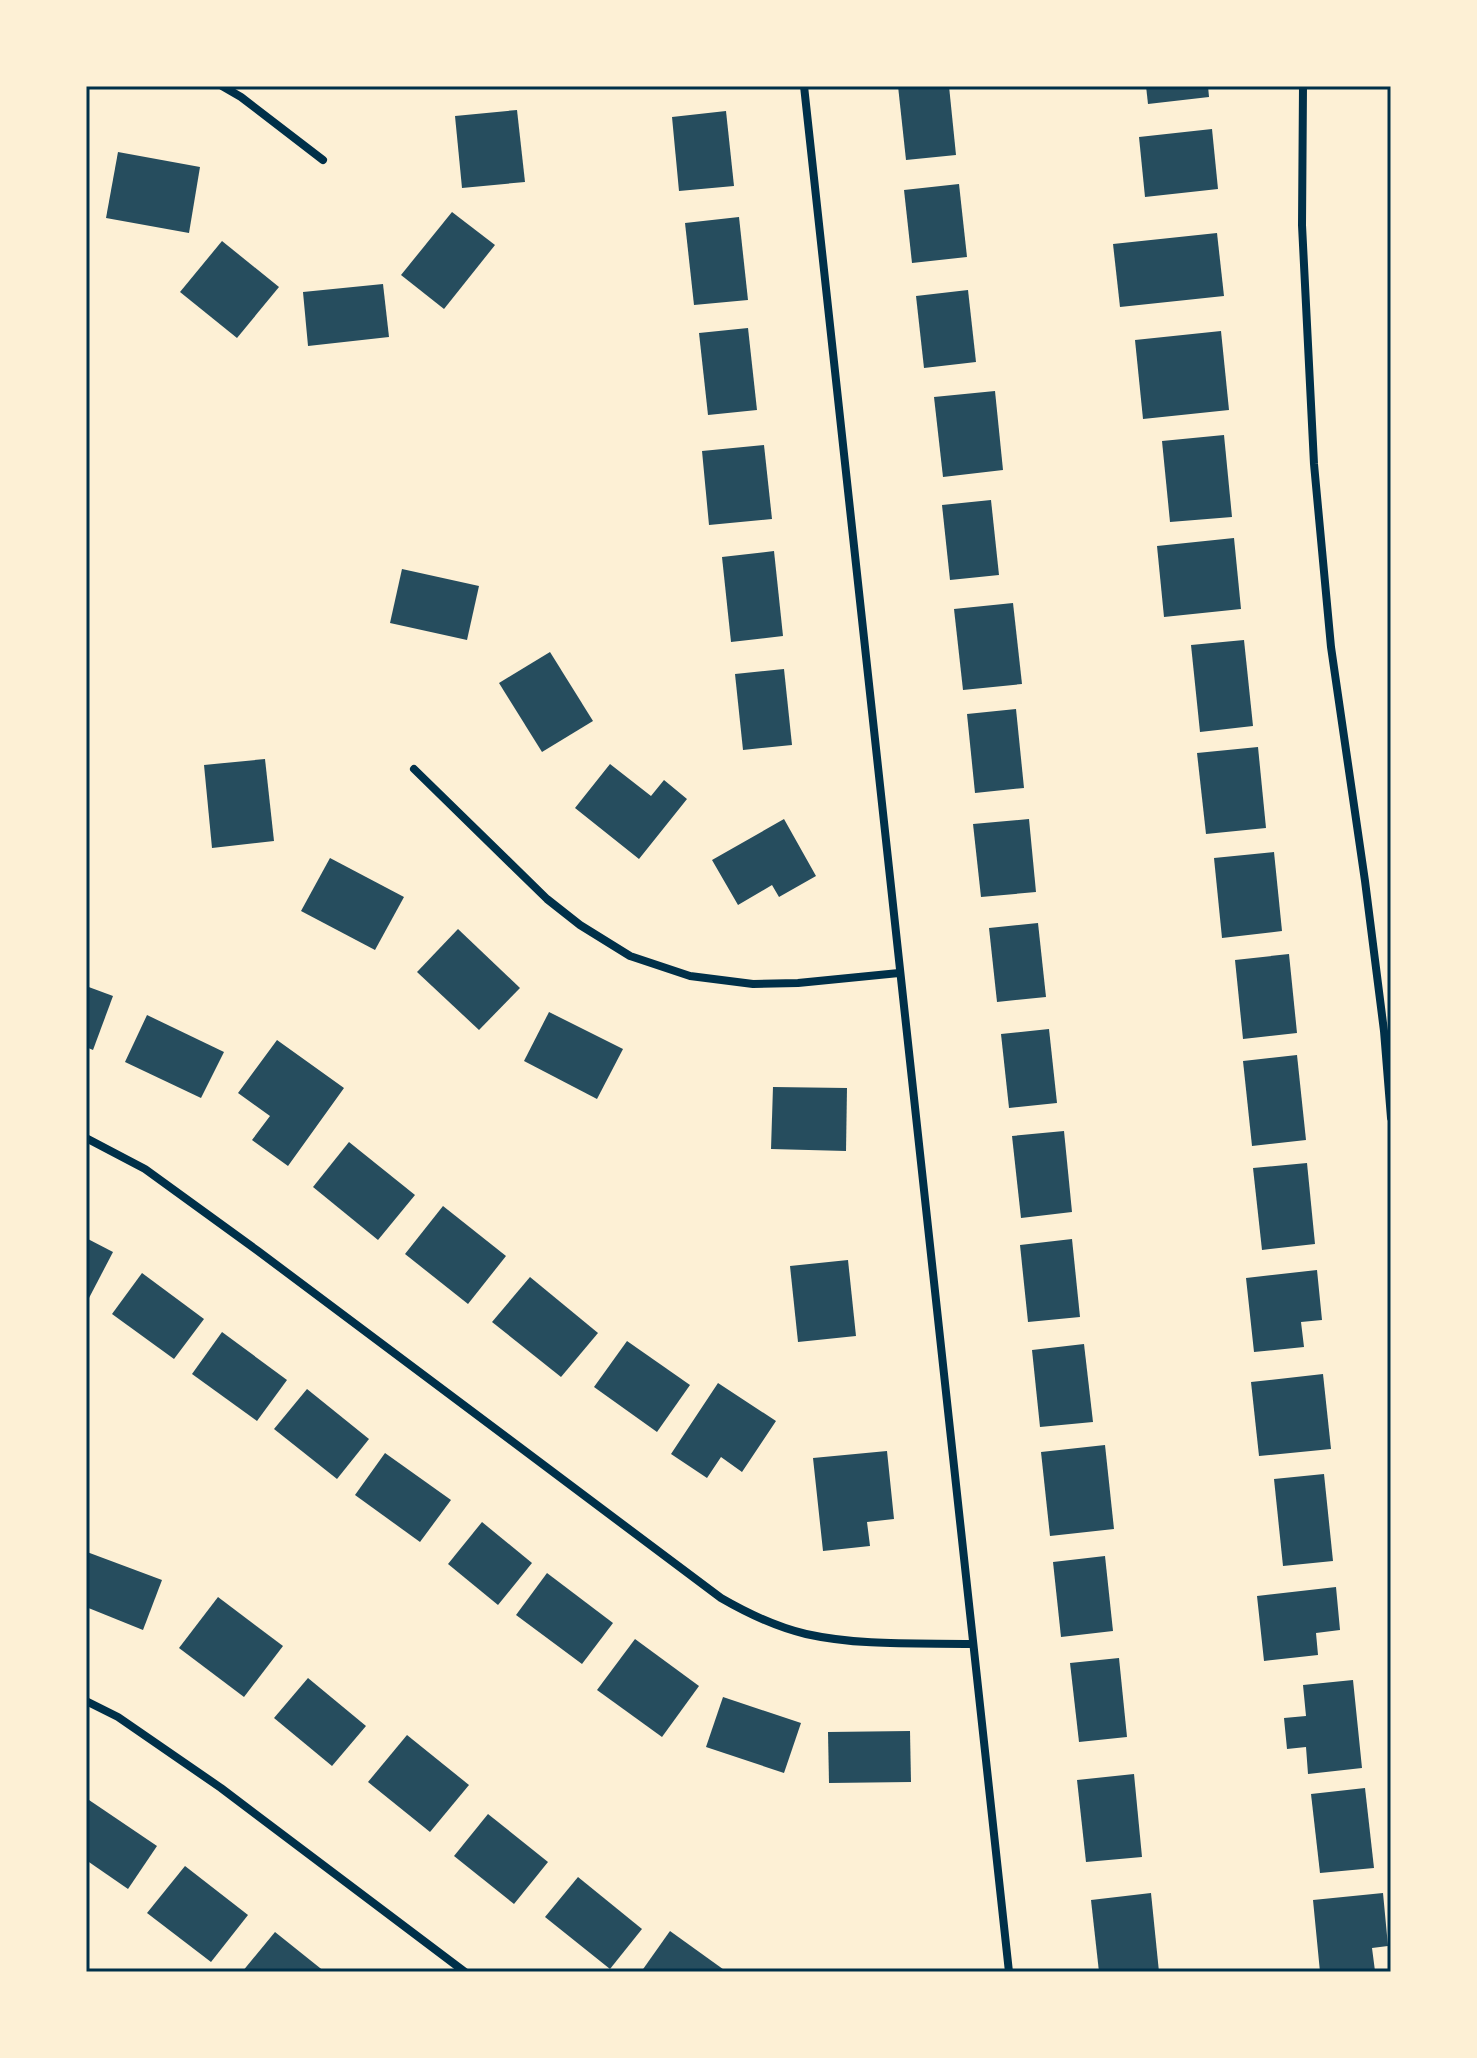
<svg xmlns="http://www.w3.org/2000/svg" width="1477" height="2058" viewBox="0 0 1477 2058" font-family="Commissioner,sans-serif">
	<rect width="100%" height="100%" fill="#fdf0d5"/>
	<!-- building -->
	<g fill="#264d5e">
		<path d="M898 86H949L956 155 906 160Z"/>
		<path d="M1146 86H1208L1209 97 1148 104Z"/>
		<path d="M517 110 525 182 462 188 455 116Z"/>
		<path d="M726 111 734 186 679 191 672 117Z"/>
		<path d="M1212 129 1218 189 1145 197 1139 137Z"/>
		<path d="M118 152 200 167 189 233 106 218Z"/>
		<path d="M959 184 967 257 912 263 904 190Z"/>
		<path d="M452 212 495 245 444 309 401 275Z"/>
		<path d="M739 217 748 300 694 305 685 223Z"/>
		<path d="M1217 233 1224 296 1120 307 1113 244Z"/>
		<path d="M222 241 279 287 237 338 180 292Z"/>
		<path d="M383 284 389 337 308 346 303 292Z"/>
		<path d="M968 290 976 362 924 368 916 296Z"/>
		<path d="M748 328 757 410 708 415 699 333Z"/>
		<path d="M1221 331 1229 410 1143 419 1135 340Z"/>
		<path d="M995 391 1003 470 943 477 934 397Z"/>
		<path d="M1224 435 1232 517 1170 522 1162 441Z"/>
		<path d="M764 445 772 519 709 525 702 451Z"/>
		<path d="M991 500 999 575 950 580 942 505Z"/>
		<path d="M1234 538 1241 609 1164 617 1157 546Z"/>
		<path d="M774 551 783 636 731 642 722 557Z"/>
		<path d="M402 569 479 586 467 640 390 623Z"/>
		<path d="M1013 603 1022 684 963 690 954 609Z"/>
		<path d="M1244 640 1253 726 1200 732 1191 645Z"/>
		<path d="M550 652 593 721 542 752 499 683Z"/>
		<path d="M784 669 792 745 743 750 735 674Z"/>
		<path d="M1016 709 1024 788 975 793 967 714Z"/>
		<path d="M1258 747 1266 828 1206 834 1197 753Z"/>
		<path d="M265 759 274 841 212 848 204 765Z"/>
		<path d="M610 764 651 796 664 780 687 799 639 859 575 808Z"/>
		<path d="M784 819 816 876 779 897 772 885 738 905 712 860Z"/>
		<path d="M1029 819 1036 892 981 897 973 824Z"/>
		<path d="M1274 852 1282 931 1222 938 1214 858Z"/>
		<path d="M330 858 404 897 375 950 301 911Z"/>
		<path d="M1038 923 1046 997 997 1002 989 928Z"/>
		<path d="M458 929 520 988 479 1030 417 972Z"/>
		<path d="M1289 954 1297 1033 1243 1039 1235 960Z"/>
		<path d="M86 986 113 996 93 1050 86 1047Z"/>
		<path d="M549 1012 623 1049 597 1099 524 1061Z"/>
		<path d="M147 1015 224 1052 201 1098 125 1062Z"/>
		<path d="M1049 1029 1057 1103 1009 1108 1001 1034Z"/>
		<path d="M277 1040 344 1088 288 1166 252 1140 270 1116 238 1093Z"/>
		<path d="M1297 1055 1306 1140 1252 1146 1243 1061Z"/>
		<path d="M773 1087 847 1088 846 1151 771 1149Z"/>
		<path d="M1064 1131 1072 1212 1021 1218 1012 1136Z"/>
		<path d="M349 1142 415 1195 378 1240 313 1187Z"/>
		<path d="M1307 1163 1315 1244 1262 1250 1253 1168Z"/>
		<path d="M443 1206 506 1256 468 1304 405 1254Z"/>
		<path d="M86 1238 113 1252 89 1298 86 1296Z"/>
		<path d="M1072 1239 1080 1317 1028 1322 1020 1245Z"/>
		<path d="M848 1260 856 1336 798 1342 790 1266Z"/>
		<path d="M1317 1270 1322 1320 1301 1322 1304 1347 1254 1352 1246 1278Z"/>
		<path d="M142 1273 204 1319 174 1359 112 1314Z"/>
		<path d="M530 1277 598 1333 561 1377 492 1322Z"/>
		<path d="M222 1332 287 1380 257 1421 192 1374Z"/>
		<path d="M627 1341 690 1385 657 1432 594 1387Z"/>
		<path d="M1084 1344 1093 1422 1040 1427 1032 1350Z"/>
		<path d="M1323 1374 1331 1449 1259 1456 1251 1382Z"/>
		<path d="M718 1383 776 1421 742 1472 721 1457 707 1478 671 1454Z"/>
		<path d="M307 1389 369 1439 337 1479 274 1429Z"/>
		<path d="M1105 1445 1114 1529 1050 1536 1041 1452Z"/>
		<path d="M887 1451 894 1519 867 1522 870 1546 823 1551 813 1458Z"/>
		<path d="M385 1453 451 1500 420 1542 355 1495Z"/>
		<path d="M1324 1474 1333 1561 1283 1566 1274 1479Z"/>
		<path d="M482 1522 532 1563 498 1605 448 1564Z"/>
		<path d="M87 1552 162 1580 143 1630 86 1607Z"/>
		<path d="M1105 1556 1113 1631 1061 1637 1053 1562Z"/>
		<path d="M547 1573 613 1623 582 1664 516 1615Z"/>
		<path d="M1336 1587 1340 1630 1316 1633 1318 1655 1264 1661 1257 1596Z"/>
		<path d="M218 1597 283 1646 244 1697 179 1648Z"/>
		<path d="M635 1639 699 1686 662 1737 597 1690Z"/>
		<path d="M1119 1658 1127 1737 1079 1742 1070 1663Z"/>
		<path d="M308 1678 366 1726 332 1766 274 1718Z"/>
		<path d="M1353 1680 1362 1768 1308 1774 1306 1747 1287 1749 1284 1718 1306 1716 1303 1685Z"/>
		<path d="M723 1697 801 1723 784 1773 706 1747Z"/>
		<path d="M910 1731 911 1782 829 1783 828 1732Z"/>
		<path d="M407 1735 469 1785 430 1832 368 1782Z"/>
		<path d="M1134 1774 1142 1857 1086 1862 1077 1780Z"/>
		<path d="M1365 1788 1374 1868 1320 1873 1311 1794Z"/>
		<path d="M89 1800 157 1846 128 1889 86 1860V1804Z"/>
		<path d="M488 1814 548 1862 514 1904 454 1856Z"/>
		<path d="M185 1866 248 1915 211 1962 147 1913Z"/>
		<path d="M578 1877 642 1929 610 1969 545 1917Z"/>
		<path d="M1151 1893 1159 1972H1099L1091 1900Z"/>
		<path d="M1383 1893 1388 1946 1372 1948 1375 1971 1320 1972 1313 1900Z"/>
		<path d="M670 1931 727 1972H641Z"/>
		<path d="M275 1932 325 1972H242Z"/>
	</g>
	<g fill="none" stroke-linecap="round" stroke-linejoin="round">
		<!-- minor -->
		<g stroke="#003049" stroke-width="8">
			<path d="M222 86 241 97 323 160"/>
			<path d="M804 86 1009 1972"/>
			<path d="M1303 86 1302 225 1314 464 1331 647 1365 881 1384 1031 1391 1118"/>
			<path d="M414 769 547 899 580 925 630 956 690 976 753 984 798 983 899 973"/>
			<path d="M86 1138 145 1169 258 1251 721 1598C747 1613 776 1627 806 1634 860 1646 917 1643 972 1644"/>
			<path d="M86 1701 118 1717 221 1788 465 1972"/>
		</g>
	</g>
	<!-- border -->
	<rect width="1477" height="2058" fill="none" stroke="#fdf0d5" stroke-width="176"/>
	<rect x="88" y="88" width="1301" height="1882" fill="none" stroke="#003049" stroke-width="3"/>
</svg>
